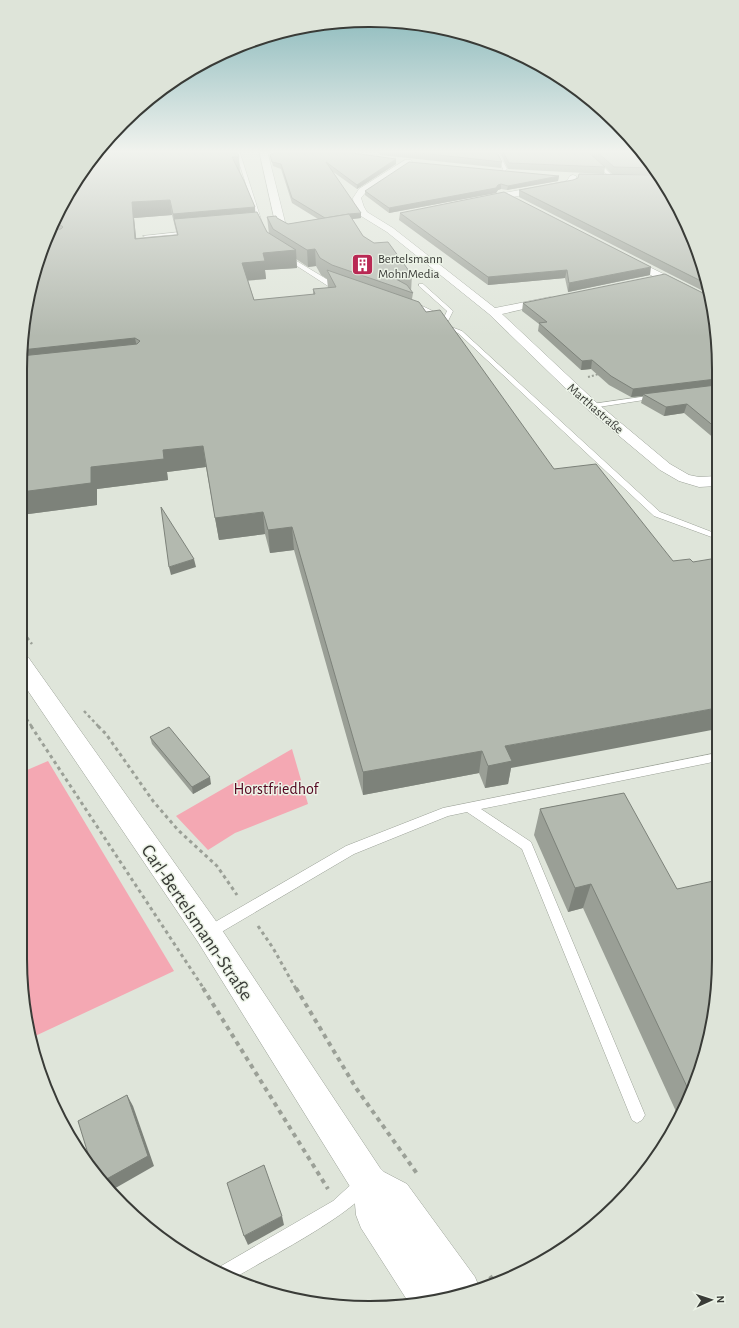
<svg xmlns="http://www.w3.org/2000/svg" width="739" height="1328" viewBox="0 0 739 1328" font-family="'Alegreya Sans',sans-serif">
	<rect width="100%" height="100%" fill="#dfe5da"/>
	<!-- green -->
	<g fill="#f4a8b3">
		<path d="M292 749 308 804 235 833 208 850 176 816Z"/>
		<path d="M48 761 174 971 33 1037 20 958V773Z"/>
	</g>
	<g fill="none" stroke-linecap="round" stroke-linejoin="round">
		<defs>
			<g id="lane">
				<path d="M233 150H237L240 153 264 229 260 228 236 153Z"/>
				<path d="M482 150H537L498 152 507 169 501 174 499 173 503 169 495 152 481 151Z"/>
				<path d="M575 150 587 152 614 177V179H612L585 154Z"/>
				<path d="M190 231 192 233 145 237 143 236Z"/>
				<path d="M285 254 343 289 340 291 328 286 283 257V255Z"/>
				<path d="M419 284H423L453 311 446 325 462 331 660 512 717 534V539L654 516 458 333 441 327 440 326 447 311 419 286Z"/>
				<path d="M412 301 441 315 442 319 437 320 436 317 410 304V302Z"/>
				<path d="M655 395 658 397 657 398 592 408 589 406 592 404Z"/>
				<path d="M717 753 718 761 481 809 531 842 645 1115 642 1120 637 1123 632 1120 522 849 467 812 448 816 354 854 213 937 208 939 203 937 201 933 203 929 346 846 443 808Z"/>
				<path d="M363 1177 369 1179 371 1185C360 1211 264 1260 236 1277L220 1269 221 1266 333 1201 357 1179Z"/>
			</g>
			<g id="street">
				<path d="M259 150H267L287 230 291 233 299 234 301 236 299 238H286L277 231Z"/>
				<path d="M405 160H411L412 162 365 193 361 198 364 207 367 212 393 228 495 308 550 297 554 298 556 300 554 302 502 314 597 403 670 464 689 475 699 477 717 476V486L699 487 679 481 660 470 587 409 489 314 387 232 361 216 354 207 353 198 359 189Z"/>
				<path d="M573 175 576 176 577 181 572 185 483 203 479 200 483 197 567 181 570 176Z"/>
				<path d="M627 256 688 286 690 288 688 290H680L623 261 622 259 623 257Z"/>
			</g>
			<path id="secondary" d="M20 655 28 657 218 924 380 1168 384 1172 407 1184 475 1277 479 1287 409 1303 361 1228 356 1215 354 1193 198 942 20 679Z"/>
		</defs>
		<!-- lane casing -->
		<use href="#lane" stroke="#9ca298" stroke-width="1"/>
		<!-- street casing -->
		<use href="#street" stroke="#9ca298" stroke-width="1"/>
		<!-- secondary casing -->
		<use href="#secondary" stroke="#9ca298" stroke-width="1"/>
		<!-- path-far3 -->
		<path stroke="#9ba097" stroke-width="2" stroke-dasharray="2 2" stroke-linecap="butt" d="M588 377 599 374"/>
		<!-- path-far2 -->
		<g stroke="#9ba097" stroke-width="2.5" stroke-dasharray="3 3" stroke-linecap="butt">
			<path d="M20 628 32 644"/>
			<path d="M20 709 32 727"/>
			<path d="M84 711 99 727"/>
		</g>
		<!-- path-far1 -->
		<g stroke="#9ba097" stroke-width="3" stroke-dasharray="3.5 3.5" stroke-linecap="butt">
			<path d="M31 726 204 989"/>
			<path d="M98 726 106 734 153 801 178 830 217 866 237 895"/>
			<path d="M258 926 273 948 296 989"/>
		</g>
		<!-- path -->
		<g stroke="#9ba097" stroke-width="4" stroke-dasharray="4.5 4.5" stroke-linecap="butt">
			<path d="M203 988 328 1189"/>
			<path d="M296 988 356 1088 418 1175"/>
			<path d="M490 1276 495 1283"/>
		</g>
		<!-- lane -->
		<use href="#lane" fill="#fff" fill-rule="evenodd"/>
		<!-- street -->
		<use href="#street" fill="#fff" fill-rule="evenodd"/>
		<!-- secondary -->
		<use href="#secondary" fill="#fff" fill-rule="evenodd"/>
	</g>
	<!-- wall -->
	<g fill="#9a9f96" fill-rule="evenodd">
		<path d="M99 150 239 157 240 172 255 207V213L267 232 269 234 267 217 277 218 288 224 318 219 292 203 281 169 273 166 270 155 396 159V164L357 189 332 171 361 218 352 219 363 236 412 275 411 292 413 293 412 299 511 768 508 784 485 788 479 773 363 795 294 550 270 553 265 534 219 540 206 467 167 472 168 480 97 489V505L21 515V347L38 257 67 195ZM172 215 177 235 136 238 134 218ZM296 259 308 267 316 266 321 275 327 279 328 288 313 289V295L254 300 248 280 266 279 265 270 297 268Z"/>
		<path d="M379 150H496L502 162 501 168 380 155Z"/>
		<path d="M501 150H639L659 174H612L588 151H587L605 167 604 174 508 169 500 153Z"/>
		<path d="M559 176 558 181 507 190 501 189 498 190 496 193 389 213 365 195V191Z"/>
		<path d="M519 190 700 257 709 294 519 197Z"/>
		<path d="M400 213 650 275 568 292 565 278 488 285 399 220Z"/>
		<path d="M523 303 716 324V440L684 413 664 416 641 403 643 396 631 397 609 385 591 369 581 370 538 331 539 324 522 311Z"/>
		<path d="M150 737 211 784 193 794 152 744Z"/>
		<path d="M624 793 701 1071 679 1118 583 908 568 912 534 835 540 809Z"/>
	</g>
	<!-- shaded-wall -->
	<g fill="#7d827a">
		<path d="M396 159V164L357 189V185Z"/>
		<path d="M559 176 558 181 507 190 508 186Z"/>
		<path d="M501 184V189L498 190 496 193 389 213V208Z"/>
		<path d="M170 200 172 215 134 218 138 255 135 239 132 202Z"/>
		<path d="M255 207 256 223 174 219 176 231 173 214Z"/>
		<path d="M361 213V218L343 220 342 215Z"/>
		<path d="M315 249 316 266 308 267 307 250Z"/>
		<path d="M296 250 297 268 265 270 266 279 244 281 242 263 263 253Z"/>
		<path d="M651 267 650 275 568 292 569 283Z"/>
		<path d="M567 270 565 278 488 285V277Z"/>
		<path d="M400 275V289L394 278Z"/>
		<path d="M135 338 139 358 21 370V350Z"/>
		<path d="M592 360 591 369 581 370 582 361Z"/>
		<path d="M716 379V387L643 394V396L631 397 633 389Z"/>
		<path d="M687 404 684 413 664 416 666 407Z"/>
		<path d="M203 446 206 467 167 472 168 480 97 489V505L21 515V492L91 467 163 450Z"/>
		<path d="M263 512 265 534 219 540 215 518Z"/>
		<path d="M292 527 294 550 270 553 268 530Z"/>
		<path d="M194 559 196 567 171 575 169 567Z"/>
		<path d="M717 708V729L511 768 508 784 485 788 488 766 505 746Z"/>
		<path d="M482 751 479 773 363 795V772Z"/>
		<path d="M210 777 211 784 193 794 192 787Z"/>
		<path d="M591 884 583 908 568 912 575 888Z"/>
		<path d="M127 1095 133 1106 154 1166 112 1190 103 1181Z"/>
		<path d="M282 1216 284 1225 248 1245 244 1236Z"/>
	</g>
	<!-- building -->
	<g fill="#b3b9af" stroke="#7d827a">
		<path d="M99 150H237L239 157H232L244 181 255 207 173 214 170 200 132 202 135 239 178 235 174 219 257 212 267 232 296 250 263 253 265 261 242 263 254 300 315 294 313 289 336 287 327 270 419 302 426 312 440 310 554 469 596 464 673 561 690 559 693 562 717 558V708L505 746 512 761 488 766 482 751 363 772 292 527 268 530 263 512 215 518 203 446 163 450 164 459 91 467V483L21 492V356L137 344 140 341 135 338 21 350V347L38 257 51 230 61 229 63 227 59 224H53L67 195Z"/>
		<path d="M280 150H331L396 159 357 185 326 162 361 213 349 214 325 218 292 198 281 164 272 162 270 155Z"/>
		<path d="M393 150H496L502 162Z"/>
		<path d="M502 150H586L605 167 509 163Z"/>
		<path d="M595 150H639L654 168 614 167Z"/>
		<path d="M409 162 559 176 508 186 501 184 498 185 496 188 389 208 365 191Z"/>
		<path d="M579 174 660 175 700 257 707 284 519 190 573 180 578 178Z"/>
		<path d="M504 192 651 267 569 283 567 270 488 277 400 213Z"/>
		<path d="M349 214 363 236 374 243 388 242 412 275H400L394 278 407 285 413 293 332 265 320 258 315 249 307 250 273 229 267 217 276 216 277 218 288 224Z"/>
		<path d="M665 274 709 296 716 324V379L633 389 611 376 592 360 582 361 539 323 547 322 523 303Z"/>
		<path d="M716 385V428L687 404 666 407 643 394Z"/>
		<path d="M161 507 194 559 169 567Z"/>
		<path d="M169 727 210 777 192 787 150 737Z"/>
		<path d="M624 793 677 889 718 880V981L701 1071 690 1093 591 884 575 888 540 809Z"/>
		<path d="M127 1095 148 1156 103 1181 94 1173 78 1121Z"/>
		<path d="M264 1165 282 1216 244 1236 227 1183Z"/>
	</g>
	<!-- sky -->
	<linearGradient id="sky" x2="0" y2="1"><stop stop-color="#85b6b9"/><stop offset="0.45" stop-color="#f1f3ee"/><stop offset="1" stop-color="#f1f3ee" stop-opacity="0"/></linearGradient>
	<rect width="739" height="336" fill="url(#sky)"/>
	<!-- icons -->
	<defs>
		<symbol id="building-square" viewBox="-11 -11 22 22"><rect x="-9" y="-9" width="18" height="18" rx="4" fill="#b92954" stroke="#ecf3e7"/><path d="M-4-6H4V6H1V3H-1V6H-4ZM-2.5-4.3h1.7v1.8h-1.7ZM.8-4.3h1.7v1.8H.8ZM-2.5-1h1.7V.8h-1.7ZM.8-1h1.7V.8H.8Z" fill="#fff"/></symbol>
	</defs>
	<g fill-rule="evenodd">
		<use href="#building-square" x="350" y="252" width="25" height="25"/>
	</g>
	<g text-anchor="middle" stroke-width="3" stroke-linejoin="round" paint-order="stroke">
		<!-- far-poi labels -->
		<g font-size="13" fill="#393b37" stroke="#ecf3e7" text-anchor="start">
			<text x="378" y="263">Bertelsmann<tspan x="378" dy="15">MohnMedia</tspan></text>
		</g>
		<!-- far-street labels -->
		<g font-size="13" fill="#393b37" stroke="#ecf3e7">
			<text transform="translate(596 408) rotate(41)" y="5">Marthastraße</text>
		</g>
		<!-- park labels -->
		<g font-size="16" fill="#53051f" stroke="#ecf3e7">
			<text x="276" y="794">Horstfriedhof</text>
		</g>
		<!-- near-street labels -->
		<g font-size="19" fill="#393b37" stroke="#ecf3e7">
			<text transform="translate(198 922) rotate(56)" y="7">Carl-Bertelsmann-Straße</text>
		</g>
	</g>
	<!-- crop -->
	<path d="M0 0H739V1328H0ZM369 27H370A342 342 0 0 1 712 369V959A342 342 0 0 1 370 1301H369A342 342 0 0 1 27 959V369A342 342 0 0 1 369 27Z" fill="#dee4d9" fill-rule="evenodd"/>
	<path fill="none" stroke="#393b37" stroke-width="2" d="M369 27H370A342 342 0 0 1 712 369V959A342 342 0 0 1 370 1301H369A342 342 0 0 1 27 959V369A342 342 0 0 1 369 27Z"/>
	<!-- north arrow -->
	<g transform="translate(711 1300) rotate(87)" stroke="#ecf3e7" stroke-width="3" paint-order="stroke">
	<path d="M0-3L7 15L0 10L-7 15Z" fill="#393b37"/>
	<text y="-6" font-size="11" font-weight="bold" text-anchor="middle" fill="#393b37">N</text>
	</g>
</svg>
